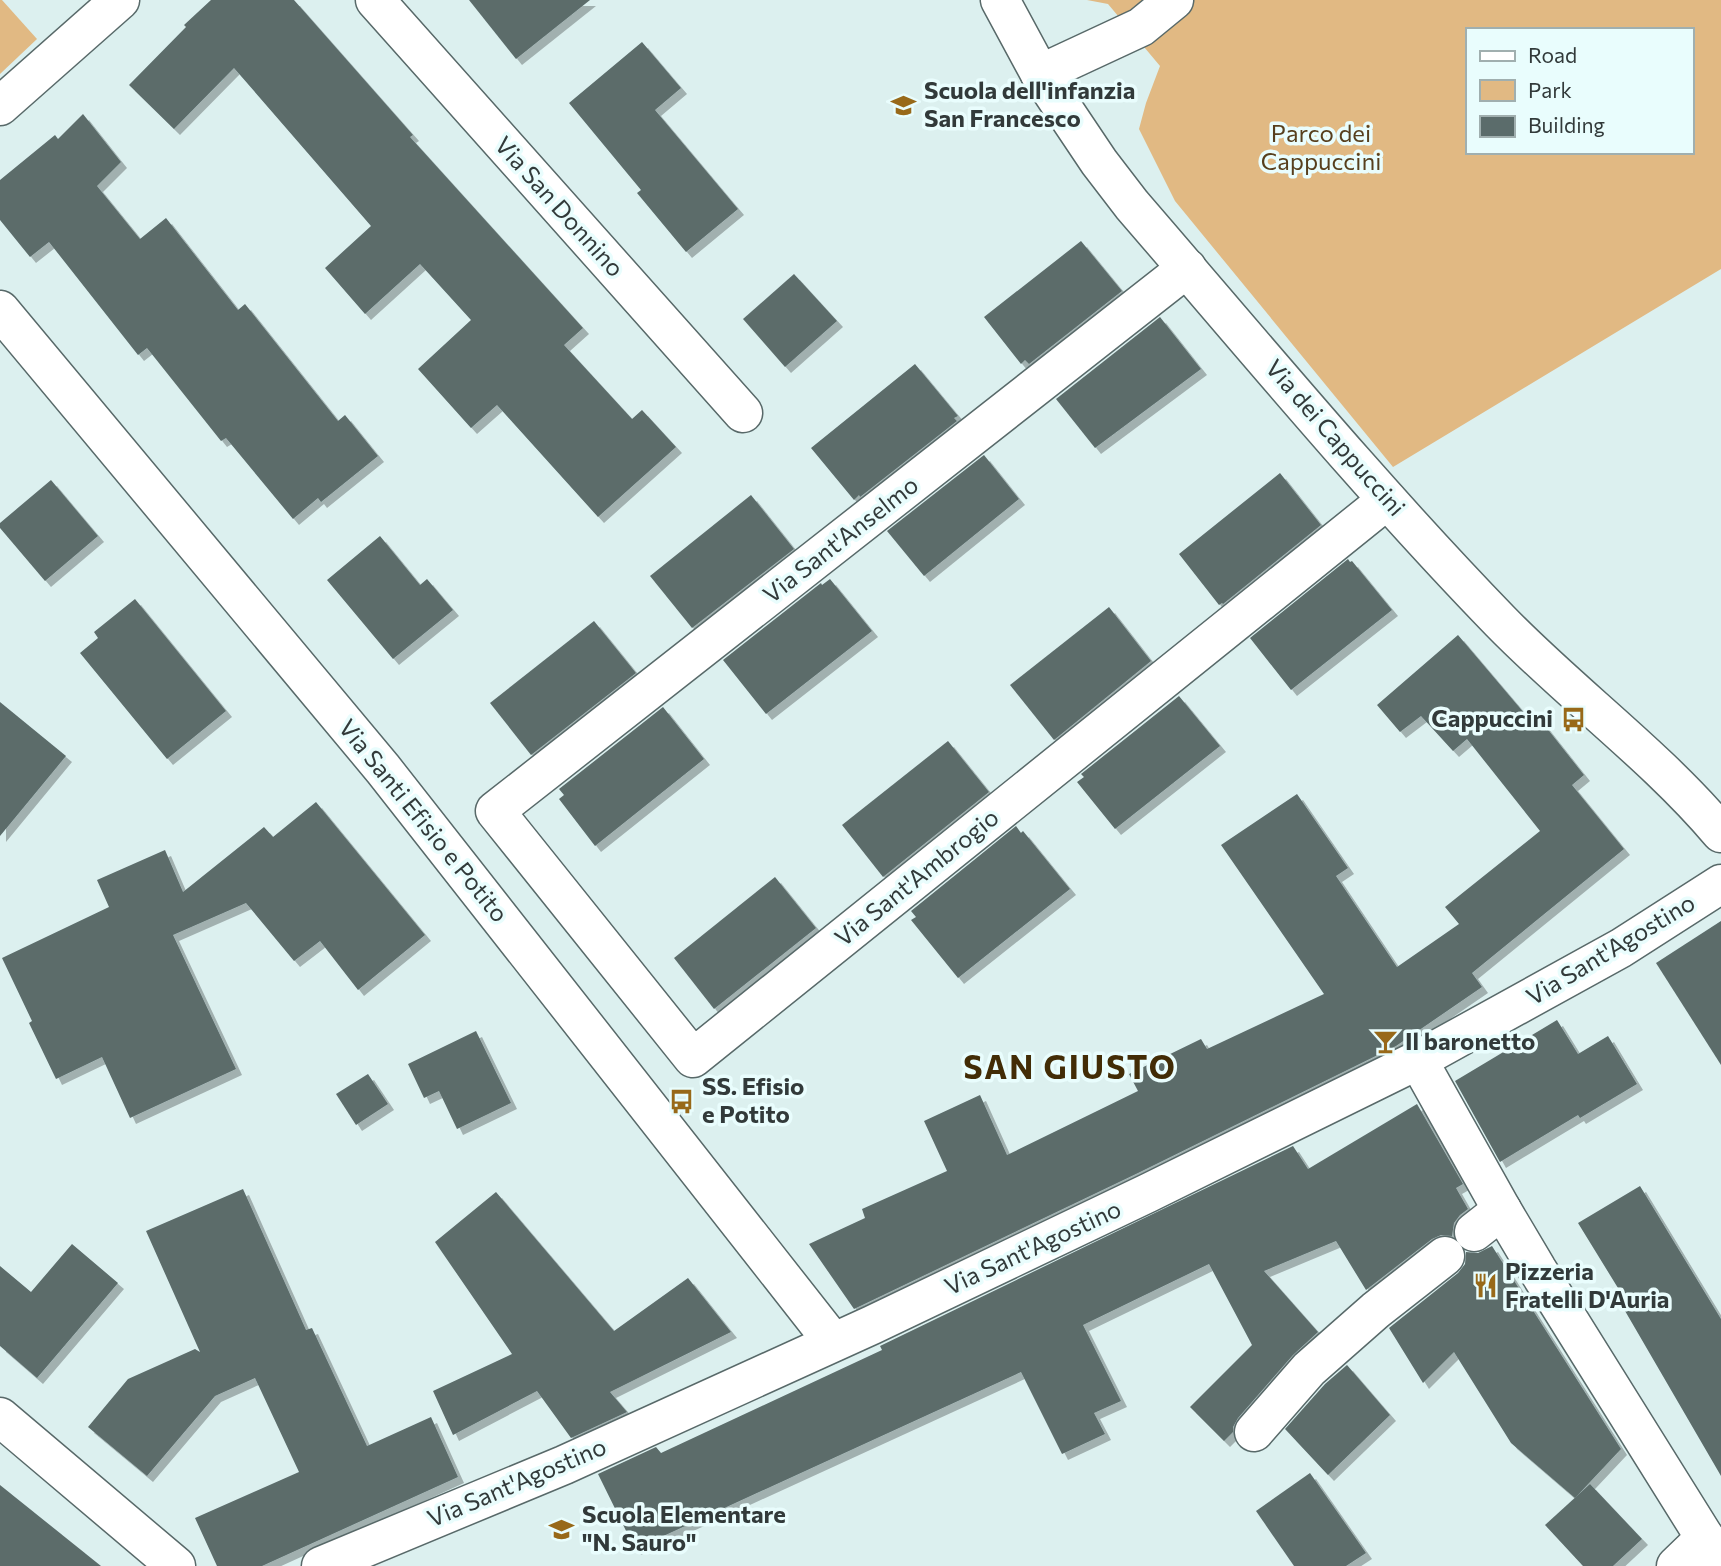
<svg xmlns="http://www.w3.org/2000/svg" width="1721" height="1566" viewBox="0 0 1721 1566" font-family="Commissioner,sans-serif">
	<defs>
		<filter id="shadow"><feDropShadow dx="6" dy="6" stdDeviation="0" flood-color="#0004"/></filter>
	</defs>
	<rect width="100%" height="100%" fill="#dcf0ef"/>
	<!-- green -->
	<g fill="#e1b983" fill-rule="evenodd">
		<path d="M0 0H2L37 39 0 74Z"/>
		<path d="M1087 0H1721V269L1393 467 1175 201 1139 129 1146 103 1160 66 1108 4ZM1467 30H1691V152H1467Z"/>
	</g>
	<!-- building -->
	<g fill="#5b6c6b" filter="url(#shadow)">
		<path d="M211 0H294L413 135 410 137 583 328 564 345 632 419 642 410 676 447 598 517 497 405 471 428 418 369 471 320 420 264 365 314 325 268 371 226 234 68 174 129 129 85 186 27 184 25Z"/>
		<path d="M469 0H590L516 59Z"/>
		<path d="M642 42 681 88 655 110 738 209 686 252 637 193 641 190 569 103Z"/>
		<path d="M83 114 121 162 97 186 140 239 166 218 238 310 245 304 338 421 345 415 378 456 321 502 318 498 293 519 226 438 221 441 147 348 138 355 49 242 30 257 0 220V180L55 135 58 139Z"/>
		<path d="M1081 241 1122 291 1029 364 1025 360 1021 364 984 317Z"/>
		<path d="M794 274 837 321 785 367 743 319Z"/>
		<path d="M1160 317 1201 369 1095 448 1056 399Z"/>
		<path d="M915 364 958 416 954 418 957 421 860 497 859 495 854 500 811 448Z"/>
		<path d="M984 455 1019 499 924 576 887 531Z"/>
		<path d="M1280 473 1321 525 1223 604 1222 603 1219 605 1179 554Z"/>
		<path d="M51 480 98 536 45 581 0 528V523Z"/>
		<path d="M751 495 794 549 692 628 650 576Z"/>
		<path d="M380 536 420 585 427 579 453 610 393 659 327 580Z"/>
		<path d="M1348 559 1350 562 1352 561 1392 610 1291 690 1250 638Z"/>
		<path d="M830 579 872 631 766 714 723 660 821 583 822 585Z"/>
		<path d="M135 599 226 711 167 759 80 653 98 638 94 632Z"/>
		<path d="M1109 607 1151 661 1054 740 1010 685Z"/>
		<path d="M594 621 636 673 531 755 490 703Z"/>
		<path d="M1458 635 1536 727 1542 722 1584 775 1572 785 1624 849 1472 973 1482 987 1396 1046 1138 1173 854 1309 809 1244 865 1218 862 1209 947 1171 924 1121 980 1095 1007 1155 1138 1091 1129 1074 1201 1039 1207 1049 1324 994 1221 845 1297 794 1348 868 1336 876 1397 967 1459 924 1445 907 1540 831 1467 739 1453 751 1421 716 1400 732 1377 705Z"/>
		<path d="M1179 696 1220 746 1115 829 1077 782 1084 777 1081 774Z"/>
		<path d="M0 702 66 756 0 836Z"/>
		<path d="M663 707 704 759 595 846 559 799 564 795 559 789Z"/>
		<path d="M948 741 989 792 883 877 842 825Z"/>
		<path d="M316 802 425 935 358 990 320 941 294 961 246 903 173 935 236 1069 130 1118 102 1057 56 1079 29 1023 32 1021 2 958 109 907 97 880 165 850 183 892 264 827 273 837Z"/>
		<path d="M1016 826 1021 833 1023 831 1070 889 958 978 911 920 916 917 911 911Z"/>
		<path d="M775 877 816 928 714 1009 674 958Z"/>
		<path d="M1721 921V1065L1656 963Z"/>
		<path d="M1557 1020 1578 1054 1608 1036 1637 1084 1580 1118 1578 1115 1500 1162 1455 1081Z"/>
		<path d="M476 1031 511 1103 457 1129 439 1091 424 1098 408 1064Z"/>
		<path d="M368 1074 388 1104 356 1125 336 1094Z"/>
		<path d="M1417 1104 1463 1184 1456 1188 1468 1209 1460 1215 1454 1223 1452 1236 1441 1235 1432 1239 1366 1290 1336 1241 1264 1271 1318 1332 1293 1355 1238 1418 1233 1427V1432L1224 1441 1190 1407 1252 1345 1209 1264 1083 1325 1121 1401 1094 1413 1105 1434 1062 1454 1021 1372 635 1549 598 1474 656 1447 661 1453 882 1350 880 1346 1293 1146 1308 1169Z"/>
		<path d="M1640 1186 1721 1319V1476L1621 1304 1626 1301 1578 1223Z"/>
		<path d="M243 1189 306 1330 312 1328 367 1446 431 1417 458 1477 262 1566H217L195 1518 299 1472 255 1378 215 1396 147 1476 88 1427 128 1379 195 1349 200 1352 146 1231Z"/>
		<path d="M496 1192 614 1331 688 1278 731 1332 610 1392 627 1412 571 1438 537 1391 453 1435 433 1391 512 1354 435 1242Z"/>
		<path d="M72 1244 118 1283 37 1378 0 1346V1266L31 1292Z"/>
		<path d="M1492 1246 1621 1449 1575 1498 1511 1443 1454 1352 1423 1383 1389 1328 1458 1273 1465 1264 1466 1252 1478 1253Z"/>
		<path d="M1347 1365 1390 1415 1328 1475 1285 1429 1325 1384Z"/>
		<path d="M1310 1473 1366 1553 1346 1566H1294L1256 1511Z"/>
		<path d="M1590 1484 1642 1539 1613 1566H1583L1545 1525Z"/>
		<path d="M0 1485 101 1566H0Z"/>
	</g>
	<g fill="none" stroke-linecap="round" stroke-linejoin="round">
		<defs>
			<g id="minor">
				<path d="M375 0 743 413"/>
				<path d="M1000 0 1040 74 1099 162 1132 205C1253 345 1371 488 1500 621 1571 694 1656 756 1721 833"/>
				<path d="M1040 74 1141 27 1174 0"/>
				<path d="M0 106 120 0"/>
				<path d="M1187 268 495 811 693 1058 1387 500"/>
				<path d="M0 310 383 769 833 1342"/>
				<path d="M1418 1060 1502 1210 1537 1269 1705 1538 1721 1559"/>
				<path d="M1474 1232 1502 1210"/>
				<path d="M0 1417 176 1566"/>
				<path d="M1254 1432 1309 1369 1376 1310 1445 1256"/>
				<path d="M321 1566 564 1465 872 1325 1148 1193 1418 1060 1621 948 1721 884"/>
				<path d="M1676 1566 1705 1538"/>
			</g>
		</defs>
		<!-- minor casing -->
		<use href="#minor" stroke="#586969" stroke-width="41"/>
		<!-- minor -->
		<use href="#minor" stroke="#fff" stroke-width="38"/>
	</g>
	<!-- icons -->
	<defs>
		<symbol id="school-bare" viewBox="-9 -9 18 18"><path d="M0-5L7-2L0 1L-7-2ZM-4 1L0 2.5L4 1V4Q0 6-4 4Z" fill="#986919" stroke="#e9fdfd" stroke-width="2.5" paint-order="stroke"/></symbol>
		<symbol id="bus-bare" viewBox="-9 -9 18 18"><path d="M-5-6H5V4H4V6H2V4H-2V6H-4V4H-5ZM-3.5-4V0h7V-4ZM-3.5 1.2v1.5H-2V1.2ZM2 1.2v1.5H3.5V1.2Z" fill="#986919" stroke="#e9fdfd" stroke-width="2.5" paint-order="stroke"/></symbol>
		<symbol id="bar-bare" viewBox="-9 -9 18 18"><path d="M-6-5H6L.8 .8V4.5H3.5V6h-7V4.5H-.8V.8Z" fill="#986919" stroke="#e9fdfd" stroke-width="2.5" paint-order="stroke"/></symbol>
		<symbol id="restaurant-bare" viewBox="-9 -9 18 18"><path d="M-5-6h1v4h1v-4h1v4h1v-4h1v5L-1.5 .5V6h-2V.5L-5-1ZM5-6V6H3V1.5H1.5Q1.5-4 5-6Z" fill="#986919" stroke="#e9fdfd" stroke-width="2.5" paint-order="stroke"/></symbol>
	</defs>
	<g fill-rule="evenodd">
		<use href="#school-bare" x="886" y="88" width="35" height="35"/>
		<use href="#bus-bare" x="1556" y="702" width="35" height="35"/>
		<use href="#bar-bare" x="1368" y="1024" width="35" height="35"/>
		<use href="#bus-bare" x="664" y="1084" width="35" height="35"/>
		<use href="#restaurant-bare" x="1468" y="1268" width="35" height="35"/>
		<use href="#school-bare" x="544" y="1512" width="35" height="35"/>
	</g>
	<g text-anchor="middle" stroke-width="7" stroke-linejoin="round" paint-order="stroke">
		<!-- poi labels -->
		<g font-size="24" font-weight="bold" fill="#323a3a" stroke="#e9fdfd" text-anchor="start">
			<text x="924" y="99">Scuola dell'infanzia<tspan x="924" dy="28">San Francesco</tspan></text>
			<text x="1553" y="727" text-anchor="end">Cappuccini</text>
			<text x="1405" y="1050">Il baronetto</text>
			<text x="702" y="1095">SS. Efisio<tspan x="702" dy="28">e Potito</tspan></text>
			<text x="1505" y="1280">Pizzeria<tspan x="1505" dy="28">Fratelli D'Auria</tspan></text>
			<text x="582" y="1523">Scuola Elementare<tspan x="582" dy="28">"N. Sauro"</tspan></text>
		</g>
		<!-- park labels -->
		<g font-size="24" fill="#573f1d" stroke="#e9fdfd">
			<text x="1321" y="142">Parco dei<tspan x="1321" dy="28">Cappuccini</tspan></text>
		</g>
		<!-- street labels -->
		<g font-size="24" fill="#323a3a" stroke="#e9fdfd">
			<text transform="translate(559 207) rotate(48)" y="8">Via San Donnino</text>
			<text transform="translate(1335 438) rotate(49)" y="8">Via dei Cappuccini</text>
			<text transform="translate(841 540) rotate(-38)" y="8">Via Sant'Anselmo</text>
			<text transform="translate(423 821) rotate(51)" y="8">Via Santi Efisio e Potito</text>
			<text transform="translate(917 878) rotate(-39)" y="8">Via Sant'Ambrogio</text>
			<text transform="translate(1611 950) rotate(-31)" y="8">Via Sant'Agostino</text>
			<text transform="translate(1033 1248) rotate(-25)" y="8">Via Sant'Agostino</text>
			<text transform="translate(517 1483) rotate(-23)" y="8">Via Sant'Agostino</text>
		</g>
		<!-- district labels -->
		<g font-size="32" font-weight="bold" letter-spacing="2" fill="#422c06" stroke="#e9fdfd">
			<text x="1070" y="1079">SAN GIUSTO</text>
		</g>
	</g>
	<!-- legend -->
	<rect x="1466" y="28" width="228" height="126" fill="#e9fdfd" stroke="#a0afaf" stroke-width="2"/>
	<rect x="1480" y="51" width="35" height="10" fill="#ffffff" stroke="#a0afaf" stroke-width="2"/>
	<text x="1528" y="63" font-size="21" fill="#323a3a">Road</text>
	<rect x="1480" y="80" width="35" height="21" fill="#e1b983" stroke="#a0afaf" stroke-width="2"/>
	<text x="1528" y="98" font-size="21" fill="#323a3a">Park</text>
	<rect x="1480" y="116" width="35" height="21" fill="#5b6c6b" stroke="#a0afaf" stroke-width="2"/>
	<text x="1528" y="133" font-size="21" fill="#323a3a">Building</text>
</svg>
